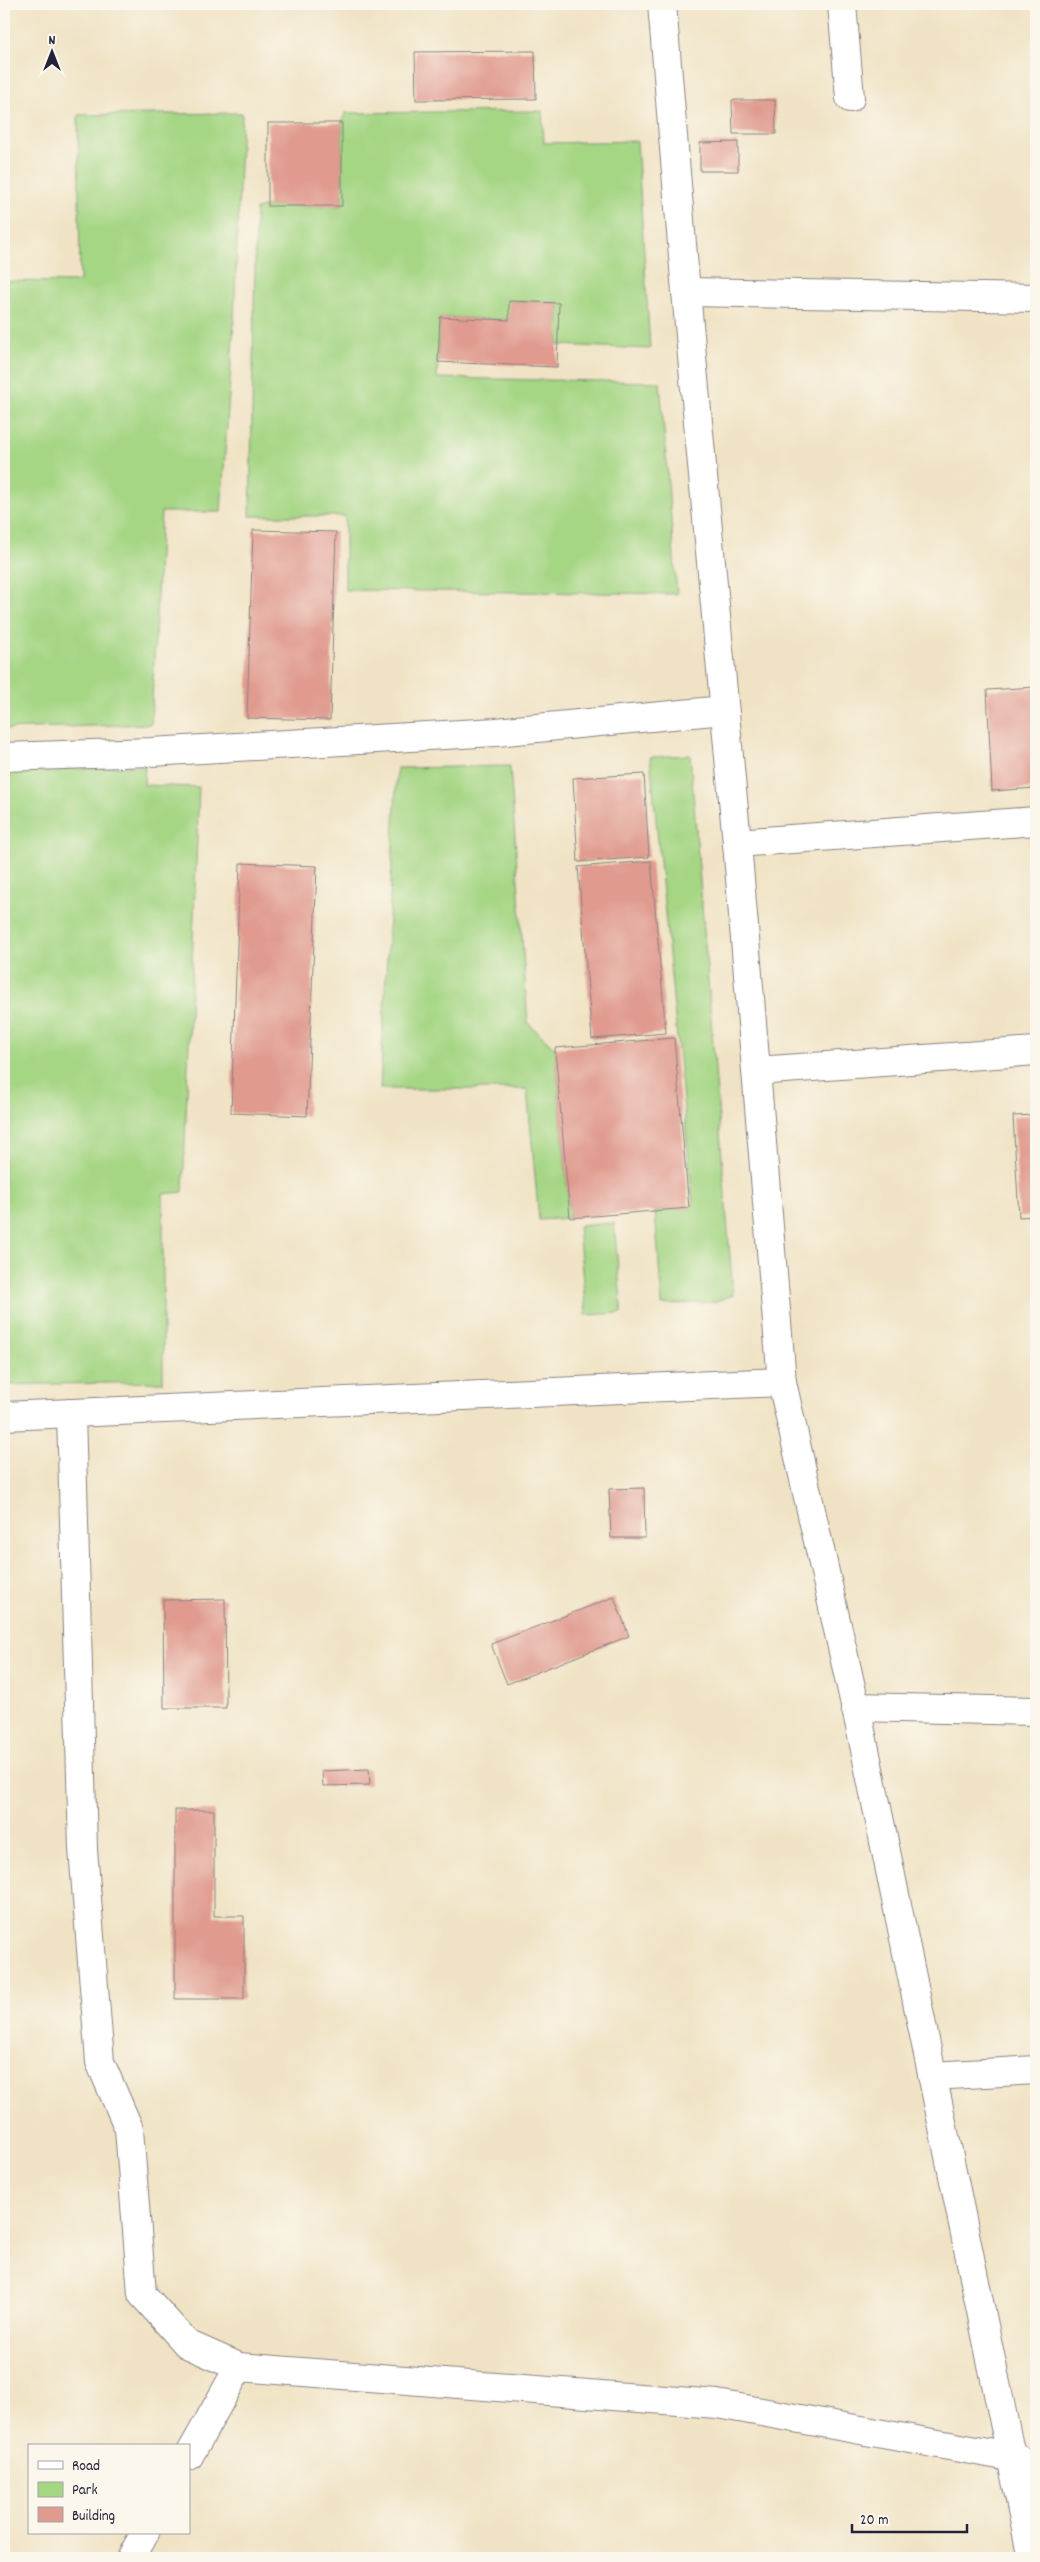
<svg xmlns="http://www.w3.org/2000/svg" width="1040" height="2562" viewBox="0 0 1040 2562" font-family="Dekko,sans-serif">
	<rect width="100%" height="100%" fill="#fbf7ec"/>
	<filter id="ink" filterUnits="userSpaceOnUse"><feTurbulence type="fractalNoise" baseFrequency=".02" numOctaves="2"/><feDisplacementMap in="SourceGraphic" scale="10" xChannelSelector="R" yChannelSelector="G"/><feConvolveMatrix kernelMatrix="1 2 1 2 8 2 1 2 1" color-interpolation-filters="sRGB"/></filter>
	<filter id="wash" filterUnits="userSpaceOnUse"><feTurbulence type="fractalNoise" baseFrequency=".0096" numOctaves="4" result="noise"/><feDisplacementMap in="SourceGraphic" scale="20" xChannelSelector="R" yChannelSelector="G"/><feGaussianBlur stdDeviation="1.12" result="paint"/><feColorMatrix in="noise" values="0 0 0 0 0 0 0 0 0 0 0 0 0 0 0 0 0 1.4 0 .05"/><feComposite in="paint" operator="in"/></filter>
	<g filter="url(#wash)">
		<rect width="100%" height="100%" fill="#f0e3c5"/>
		<!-- green -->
		<g fill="#a5d684" stroke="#647c60">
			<path d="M542 111 544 143 637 141 650 349 558 345 559 303 510 301 509 320 440 317 437 378 660 382 677 594 345 590V516H250L256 209 268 206H342V123L345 113Z"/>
			<path d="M242 113 234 321 221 512H161L151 724 4 729V281L80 282 78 115Z"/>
			<path d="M690 755 733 1295 714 1302 662 1305 655 1211 689 1208 693 1204 650 757Z"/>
			<path d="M145 766 144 785 199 787 183 1192 163 1194V1382L4 1385V771Z"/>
			<path d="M510 766 528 1023 555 1048 570 1218 539 1220 527 1089H380L397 768Z"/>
			<path d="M614 1223 622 1313 586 1315 578 1226Z"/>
		</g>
		<g id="blocks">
			<!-- building -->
			<g fill="#e09a8e">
				<path d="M535 51 536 99 416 100 415 52Z"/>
				<path d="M732 100H775L776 134H733Z"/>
				<rect x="268" y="123" width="74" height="83"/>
				<path d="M738 142V171H700V143Z"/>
				<path d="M509 301 559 303 557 367 438 362 440 317 509 320Z"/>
				<path d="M253 530 336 532 330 720 247 718Z"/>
				<path d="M1036 687V788L992 791 987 690Z"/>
				<path d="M644 774 649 857 578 862 573 778Z"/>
				<path d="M651 861 666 1033 592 1039 578 867Z"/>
				<path d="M240 863 317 866 307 1116 231 1113Z"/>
				<path d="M674 1038 689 1208 570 1218 555 1048Z"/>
				<path d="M1036 1115V1216L1019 1217 1013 1116Z"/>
				<path d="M644 1488 645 1538H611L609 1489Z"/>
				<path d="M614 1597 629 1636 507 1684 491 1644Z"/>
				<path d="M225 1599 226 1708H164L163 1600Z"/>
				<path d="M369 1769 370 1785 323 1786 322 1771Z"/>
				<path d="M175 1810H214V1916H244V1999H175Z"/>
			</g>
		</g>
	</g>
	<g filter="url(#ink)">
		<use href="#blocks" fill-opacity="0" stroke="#898280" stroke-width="1"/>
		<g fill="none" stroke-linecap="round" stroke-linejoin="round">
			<defs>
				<g id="minor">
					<path d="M662 4 686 292 737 843 782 1382 863 1740 1032 2558"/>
					<path d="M842 4 850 98"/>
					<path d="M686 292 1036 298"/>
					<path d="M4 757 151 752 496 732 724 710"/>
					<path d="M737 843 1036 821"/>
					<path d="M756 1071 1036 1051"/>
					<path d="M71 1413 83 1849 100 2062 129 2129 142 2294 187 2344 239 2367 717 2404 1010 2457 1036 2465"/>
					<path d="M4 1416 782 1382"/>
					<path d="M855 1707 1036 1711"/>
					<path d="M932 2076 1036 2070"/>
					<path d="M189 2456 239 2367"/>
					<path d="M131 2558 145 2533"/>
				</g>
			</defs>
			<!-- minor casing -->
			<use href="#minor" stroke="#898280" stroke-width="30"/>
			<!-- minor -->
			<use href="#minor" stroke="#fff" stroke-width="28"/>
		</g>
	</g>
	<!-- margin -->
	<rect width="1040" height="2562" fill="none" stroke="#fbf7ec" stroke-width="20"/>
	<!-- legend -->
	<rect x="28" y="2444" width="162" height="90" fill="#fbf7ec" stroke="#a4a2a5"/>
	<rect x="38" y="2461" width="25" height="8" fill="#ffffff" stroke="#a4a2a5"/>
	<text x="72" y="2470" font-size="15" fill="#22223b">Road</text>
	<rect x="38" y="2482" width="25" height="15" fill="#a5d684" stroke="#a4a2a5"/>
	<text x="72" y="2494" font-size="15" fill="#22223b">Park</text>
	<rect x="38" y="2507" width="25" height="15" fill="#e09a8e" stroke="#a4a2a5"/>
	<text x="72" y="2520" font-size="15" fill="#22223b">Building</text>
	<!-- north arrow -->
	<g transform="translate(52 52)" stroke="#fbf7ec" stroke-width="4" paint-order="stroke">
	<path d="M0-4L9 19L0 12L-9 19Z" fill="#22223b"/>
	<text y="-8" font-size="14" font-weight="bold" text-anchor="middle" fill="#22223b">N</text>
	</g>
	<!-- scale -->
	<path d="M852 2524v8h115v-8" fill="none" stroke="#22223b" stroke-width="2.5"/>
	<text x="860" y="2524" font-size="15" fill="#22223b" stroke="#fbf7ec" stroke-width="4" paint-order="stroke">20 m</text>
</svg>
